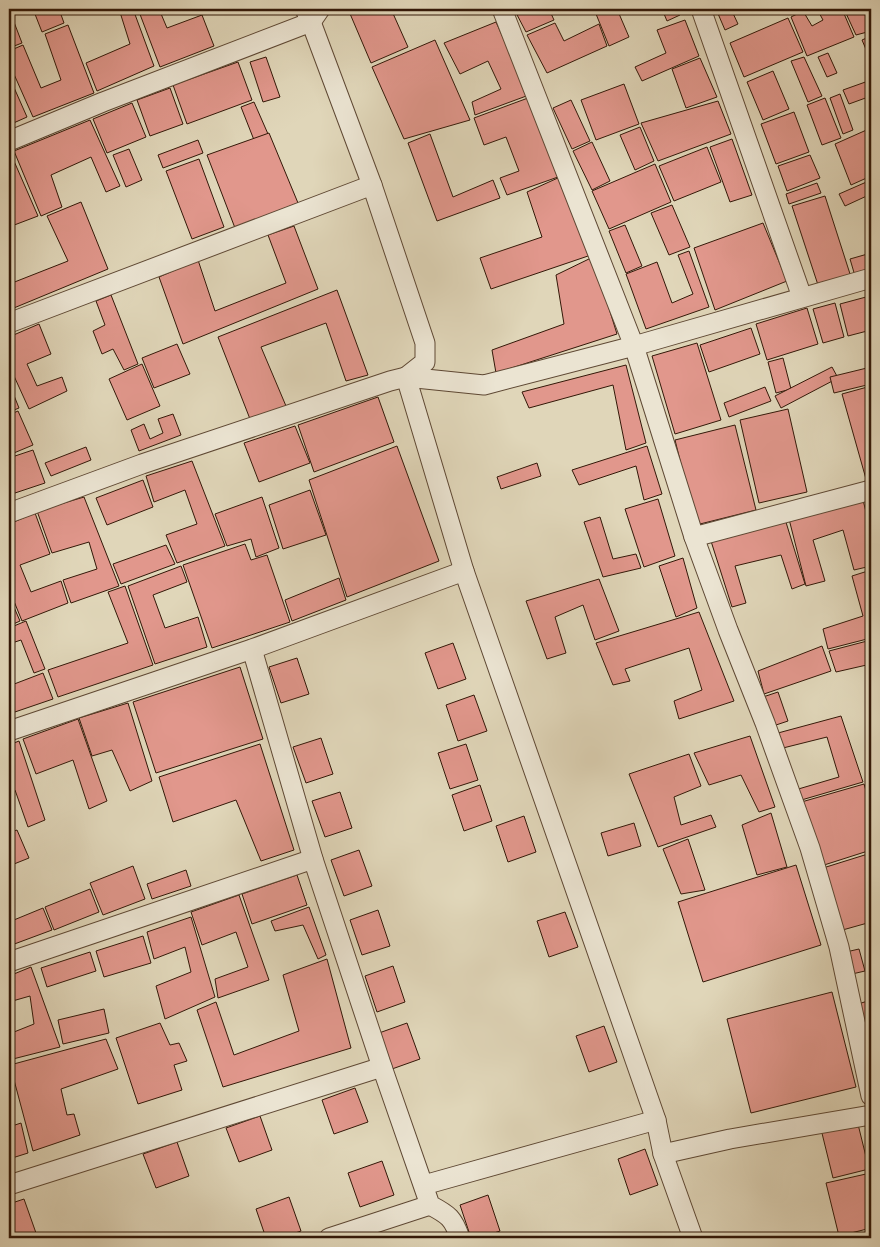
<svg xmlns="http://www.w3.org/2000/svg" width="880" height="1247" viewBox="0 0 880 1247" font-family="'Libre Bodoni',serif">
	<rect width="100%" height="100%" fill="#e0d6b9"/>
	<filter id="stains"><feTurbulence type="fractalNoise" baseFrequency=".004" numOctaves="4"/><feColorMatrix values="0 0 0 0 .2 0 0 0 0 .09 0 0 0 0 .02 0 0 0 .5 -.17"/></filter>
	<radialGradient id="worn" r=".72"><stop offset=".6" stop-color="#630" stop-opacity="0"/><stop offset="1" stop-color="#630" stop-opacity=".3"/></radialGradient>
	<!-- building -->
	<g fill="#e1978c" stroke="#331808">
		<path d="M9 9 22 43 9 48Z"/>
		<path d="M33 9H59L64 23 42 32Z"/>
		<path d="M119 9H133L154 66 97 91 86 63 130 44Z"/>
		<path d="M138 9H159L167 28 202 15 214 46 160 67Z"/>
		<path d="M348 9H391L408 47 371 63Z"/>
		<path d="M514 9H549L554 20 526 32Z"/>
		<path d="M594 9H617L629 37 609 46Z"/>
		<path d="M662 9H678L680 15 667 21Z"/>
		<path d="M716 9H731L738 24 725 30Z"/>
		<path d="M817 9H842L854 37 807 56 791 17 803 11 812 26 823 20Z"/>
		<path d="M844 9H863L871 31 856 35Z"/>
		<path d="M788 18 803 52 744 77 730 43Z"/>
		<path d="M685 20 699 56 642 81 635 67 666 53 657 30Z"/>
		<path d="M496 22 529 95 475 115 472 102 501 89 488 61 460 74 444 43Z"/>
		<path d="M555 23 564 41 599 24 607 46 547 73 527 35Z"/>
		<path d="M68 25 94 93 33 117 9 63V51L23 45 41 88 61 80 45 34Z"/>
		<path d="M871 36V61L862 40Z"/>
		<path d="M435 40 470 120 404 139 372 67Z"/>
		<path d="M828 53 837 73 827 77 818 57Z"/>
		<path d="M266 57 280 97 263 102 250 62Z"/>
		<path d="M804 57 822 96 808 102 791 61Z"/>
		<path d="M700 58 717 97 686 108 672 69Z"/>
		<path d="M238 62 252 100 187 124 173 85Z"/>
		<path d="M773 71 789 109 763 120 747 82Z"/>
		<path d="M871 80V96L849 104 843 90Z"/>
		<path d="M12 83 27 117 9 125V84Z"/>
		<path d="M624 84 639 124 596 140 581 100Z"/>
		<path d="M170 88 183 124 150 136 137 100Z"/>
		<path d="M840 94 853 130 843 134 830 98Z"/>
		<path d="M528 98 558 177 507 195 500 178 519 171 506 137 484 145 474 118Z"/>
		<path d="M825 98 841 138 822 145 807 105Z"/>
		<path d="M571 100 590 141 572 149 553 108Z"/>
		<path d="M718 101 731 134 658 161 641 123Z"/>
		<path d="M254 102 268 134 254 140 241 107Z"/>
		<path d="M132 103 146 137 107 153 93 119Z"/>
		<path d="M794 112 809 152 776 164 761 124Z"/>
		<path d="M90 120 120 186 106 192 91 157 51 175 62 207 41 216 14 151Z"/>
		<path d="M640 127 654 161 635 170 620 135Z"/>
		<path d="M871 128V176L851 185 835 144Z"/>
		<path d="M269 133 298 203 235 228 207 155Z"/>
		<path d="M430 134 453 197 493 180 500 198 437 221 408 143Z"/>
		<path d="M732 139 752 195 730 202 710 147Z"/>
		<path d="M198 140 203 153 163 168 158 155Z"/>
		<path d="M592 142 610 181 592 190 573 151Z"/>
		<path d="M707 147 721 182 674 201 659 166Z"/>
		<path d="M129 149 142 180 126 187 113 155Z"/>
		<path d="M10 152 38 216 9 227V153Z"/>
		<path d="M810 155 820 178 787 191 778 166Z"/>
		<path d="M199 159 224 227 192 239 166 171Z"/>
		<path d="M655 164 671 202 609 229 592 191Z"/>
		<path d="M560 177 591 255 491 289 480 258 542 237 527 192Z"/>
		<path d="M871 180V194L845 206 839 194Z"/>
		<path d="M817 183 821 193 789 204 786 194Z"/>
		<path d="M825 196 851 277 819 288 792 206Z"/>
		<path d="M81 202 108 269 9 310V275L12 283 68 261 47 216Z"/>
		<path d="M672 205 690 247 669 255 651 213Z"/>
		<path d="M763 223 787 281 715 310 694 248Z"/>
		<path d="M625 225 642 266 626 273 609 231Z"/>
		<path d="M294 226 318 289 183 344 159 277 198 260 215 311 286 283 268 235Z"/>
		<path d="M689 251 709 307 646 329 626 274 657 262 672 303 693 294 678 255Z"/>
		<path d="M871 253V272L855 276 850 259Z"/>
		<path d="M593 257 617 334 496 373 492 350 564 324 556 275Z"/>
		<path d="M337 290 368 375 346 381 326 323 261 347 286 406 250 419 218 337Z"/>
		<path d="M111 295 138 364 124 370 113 349 102 354 93 331 105 325 96 301Z"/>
		<path d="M866 297 871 318V330L848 336 840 304Z"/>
		<path d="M835 303 844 337 823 343 813 309Z"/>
		<path d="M807 308 818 344 767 360 756 324Z"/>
		<path d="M39 324 51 354 27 364 37 386 62 377 67 391 29 409 9 365V337Z"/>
		<path d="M751 328 760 354 709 372 700 345Z"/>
		<path d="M697 343 721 420 675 434 652 356Z"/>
		<path d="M177 344 190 374 154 388 142 358Z"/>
		<path d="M783 358 791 389 776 393 768 362Z"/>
		<path d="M142 364 160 406 127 420 109 379Z"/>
		<path d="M626 365 646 443 626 450 613 385 529 408 522 392Z"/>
		<path d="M832 367 838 378 781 408 775 396Z"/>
		<path d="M871 367V384L834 393 830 377Z"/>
		<path d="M9 383 19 408 9 412Z"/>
		<path d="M871 386V478L866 479 842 394Z"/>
		<path d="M765 387 771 401 729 417 724 403Z"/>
		<path d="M378 397 394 442 314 472 298 425Z"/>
		<path d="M788 409 807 492 759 503 740 420Z"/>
		<path d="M18 411 33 445 9 455V415Z"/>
		<path d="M173 414 181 435 139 451 131 430 144 424 150 439 163 433 158 419Z"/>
		<path d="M735 425 756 510 696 525 675 440Z"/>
		<path d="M295 426 310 463 259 482 244 443Z"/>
		<path d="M397 446 439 561 347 597 309 480Z"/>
		<path d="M647 446 662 494 644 500 636 466 579 485 572 470Z"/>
		<path d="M86 447 91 460 51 476 45 463Z"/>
		<path d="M33 450 45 483 9 495V458Z"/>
		<path d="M192 461 225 546 177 563 166 535 197 524 185 490 154 502 146 476Z"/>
		<path d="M537 463 541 476 501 489 497 477Z"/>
		<path d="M143 480 153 507 107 525 96 498Z"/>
		<path d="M310 490 326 535 283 549 269 505Z"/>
		<path d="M84 497 119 586 71 603 63 580 97 569 89 542 52 553 37 511Z"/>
		<path d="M262 497 279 548 256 557 251 539 227 546 215 514Z"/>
		<path d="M658 499 675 556 644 567 625 509Z"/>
		<path d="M863 500 871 532V566L854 570 843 530 813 540 825 581 806 586 789 519Z"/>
		<path d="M35 513 50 554 20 565 31 592 61 581 68 603 22 621 9 589V524Z"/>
		<path d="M600 517 613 559 636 554 641 568 603 577 584 522Z"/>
		<path d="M785 519 805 584 792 589 781 555 735 566 746 603 732 607 710 538Z"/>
		<path d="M245 544 251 560 267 555 290 622 212 648 183 565Z"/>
		<path d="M166 545 175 564 121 584 113 564Z"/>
		<path d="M683 558 697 608 676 617 659 566Z"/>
		<path d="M181 566 187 582 153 595 165 628 198 617 207 647 155 664 128 586Z"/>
		<path d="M871 570V638L828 649 823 629 863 616 852 576Z"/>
		<path d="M339 578 346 600 292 621 285 600Z"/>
		<path d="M599 579 619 631 595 640 583 605 555 617 566 653 547 659 526 601Z"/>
		<path d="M125 586 153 665 58 697 48 670 128 643 108 592Z"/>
		<path d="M9 598H10L20 621 9 626Z"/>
		<path d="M699 612 734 701 679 719 674 701 702 690 689 648 625 669 630 681 613 685 596 643Z"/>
		<path d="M26 621 45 669 34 673 21 640 9 644V628Z"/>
		<path d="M871 640V664L836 672 829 651Z"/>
		<path d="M453 643 466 679 438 689 425 653Z"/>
		<path d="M822 646 831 671 764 694 758 671Z"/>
		<path d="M297 658 309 694 281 703 269 667Z"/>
		<path d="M240 667 263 739 156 773 133 702Z"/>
		<path d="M43 673 53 699 9 714V686Z"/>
		<path d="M778 692 788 721 773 726 763 697Z"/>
		<path d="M474 695 487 731 458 741 446 705Z"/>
		<path d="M128 703 152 781 130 791 112 750 92 756 79 718Z"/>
		<path d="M841 716 863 782 798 801 795 790 839 777 827 737 783 748 778 733Z"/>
		<path d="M78 719 107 801 89 809 73 760 36 774 23 739Z"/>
		<path d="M750 736 775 807 759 812 741 775 709 785 694 753Z"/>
		<path d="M321 738 333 774 306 783 293 747Z"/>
		<path d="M19 741 45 820 28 827 15 790 9 793V745Z"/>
		<path d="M260 744 294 850 261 861 236 800 173 822 159 777Z"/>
		<path d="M466 744 478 780 450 789 438 753Z"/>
		<path d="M689 754 701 786 674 797 681 825 711 815 716 827 658 847 629 774Z"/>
		<path d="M864 784 871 807V850L821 866 798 803Z"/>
		<path d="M480 785 492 821 464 831 452 795Z"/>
		<path d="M340 792 352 828 325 837 312 801Z"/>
		<path d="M771 813 787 867 757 875 742 825Z"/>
		<path d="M524 816 536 852 508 862 496 826Z"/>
		<path d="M634 823 641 846 608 856 601 833Z"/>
		<path d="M17 830 29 858 9 866V833Z"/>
		<path d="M688 839 705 890 681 894 663 849Z"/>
		<path d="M359 850 372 886 344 896 331 860Z"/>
		<path d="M871 853V922L839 931 823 868Z"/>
		<path d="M796 865 821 945 703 982 678 902Z"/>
		<path d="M133 866 145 899 103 915 90 883Z"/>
		<path d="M186 870 191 886 152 899 147 884Z"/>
		<path d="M297 875 307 905 252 924 242 894Z"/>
		<path d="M90 889 99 912 54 930 45 907Z"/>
		<path d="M239 895 269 980 218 998 215 979 248 967 236 932 202 945 191 912Z"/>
		<path d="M309 907 326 955 318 959 303 925 275 931 271 921Z"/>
		<path d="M43 908 52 930 9 946V922Z"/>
		<path d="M378 910 390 946 362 955 350 920Z"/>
		<path d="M565 912 578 947 549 957 537 921Z"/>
		<path d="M191 917 215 997 165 1019 156 986 191 972 185 947 154 959 147 932Z"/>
		<path d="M143 936 151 963 104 977 96 951Z"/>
		<path d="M859 949 865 971 852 974 846 952Z"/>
		<path d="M90 952 96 971 47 987 41 968Z"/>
		<path d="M327 959 351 1048 223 1087 197 1010 216 1002 234 1055 299 1031 283 975Z"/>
		<path d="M393 966 405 1002 377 1012 365 976Z"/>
		<path d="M31 967 60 1047 9 1060V1034L34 1024 30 996 9 1002V976Z"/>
		<path d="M832 992 856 1087 751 1113 727 1019Z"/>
		<path d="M871 1000V1053L858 1004Z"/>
		<path d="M104 1009 109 1033 63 1044 58 1020Z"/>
		<path d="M160 1023 170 1045 179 1043 187 1061 174 1065 182 1090 138 1104 116 1038Z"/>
		<path d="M407 1023 420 1059 392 1069 379 1033Z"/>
		<path d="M604 1026 617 1062 589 1072 576 1036Z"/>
		<path d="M106 1039 118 1069 61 1089 67 1115 74 1114 80 1135 33 1151 10 1065Z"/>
		<path d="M355 1088 368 1122 334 1134 322 1100Z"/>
		<path d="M855 1112 869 1169 833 1178 819 1121Z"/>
		<path d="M260 1116 272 1150 239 1162 226 1128Z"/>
		<path d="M21 1123 28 1153 9 1159V1127Z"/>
		<path d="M177 1142 189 1176 156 1188 143 1154Z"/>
		<path d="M645 1149 658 1185 630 1195 618 1159Z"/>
		<path d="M382 1161 394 1195 360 1207 348 1173Z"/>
		<path d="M866 1174 871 1194V1228L839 1236 826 1183Z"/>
		<path d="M488 1195 500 1231 479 1238H471L460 1205Z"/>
		<path d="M289 1197 301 1231 281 1238H266L256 1209Z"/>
		<path d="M24 1199 36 1233 22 1238H9V1204Z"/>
	</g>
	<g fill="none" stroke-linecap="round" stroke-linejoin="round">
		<defs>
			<g id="street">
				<path d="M305 9 311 22 372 185 425 343V362L406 377 464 571 656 1120 663 1154 693 1238"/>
				<path d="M502 9 634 346 694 537 728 630 765 723 810 848 839 947 871 1096"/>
				<path d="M701 9 802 297"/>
				<path d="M9 141 103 102 311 22 320 9"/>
				<path d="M9 323 372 185"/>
				<path d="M9 513 142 464 390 381 406 377 484 385 634 346 871 278"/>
				<path d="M694 537 871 490"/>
				<path d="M252 649 313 859 382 1067 430 1205C449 1215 453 1218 460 1238"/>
				<path d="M9 731 252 649 464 571"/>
				<path d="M9 962 313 859"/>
				<path d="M663 1154 730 1139 871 1115"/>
				<path d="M9 1185 382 1067"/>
				<path d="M424 1185 656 1120"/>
				<path d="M329 1238 430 1205"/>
			</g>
		</defs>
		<!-- street casing -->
		<use href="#street" stroke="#5e4834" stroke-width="21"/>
		<!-- street -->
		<use href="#street" stroke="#ebe4d2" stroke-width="19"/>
	</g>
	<!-- margin -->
	<rect width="880" height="1247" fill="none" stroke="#e0d6b9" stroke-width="30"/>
	<rect x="10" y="10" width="860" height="1227" fill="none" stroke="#331808" stroke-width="2.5"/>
	<rect x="15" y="15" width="850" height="1217" fill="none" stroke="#331808"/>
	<rect width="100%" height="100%" filter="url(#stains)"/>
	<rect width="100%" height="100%" fill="url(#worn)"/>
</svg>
